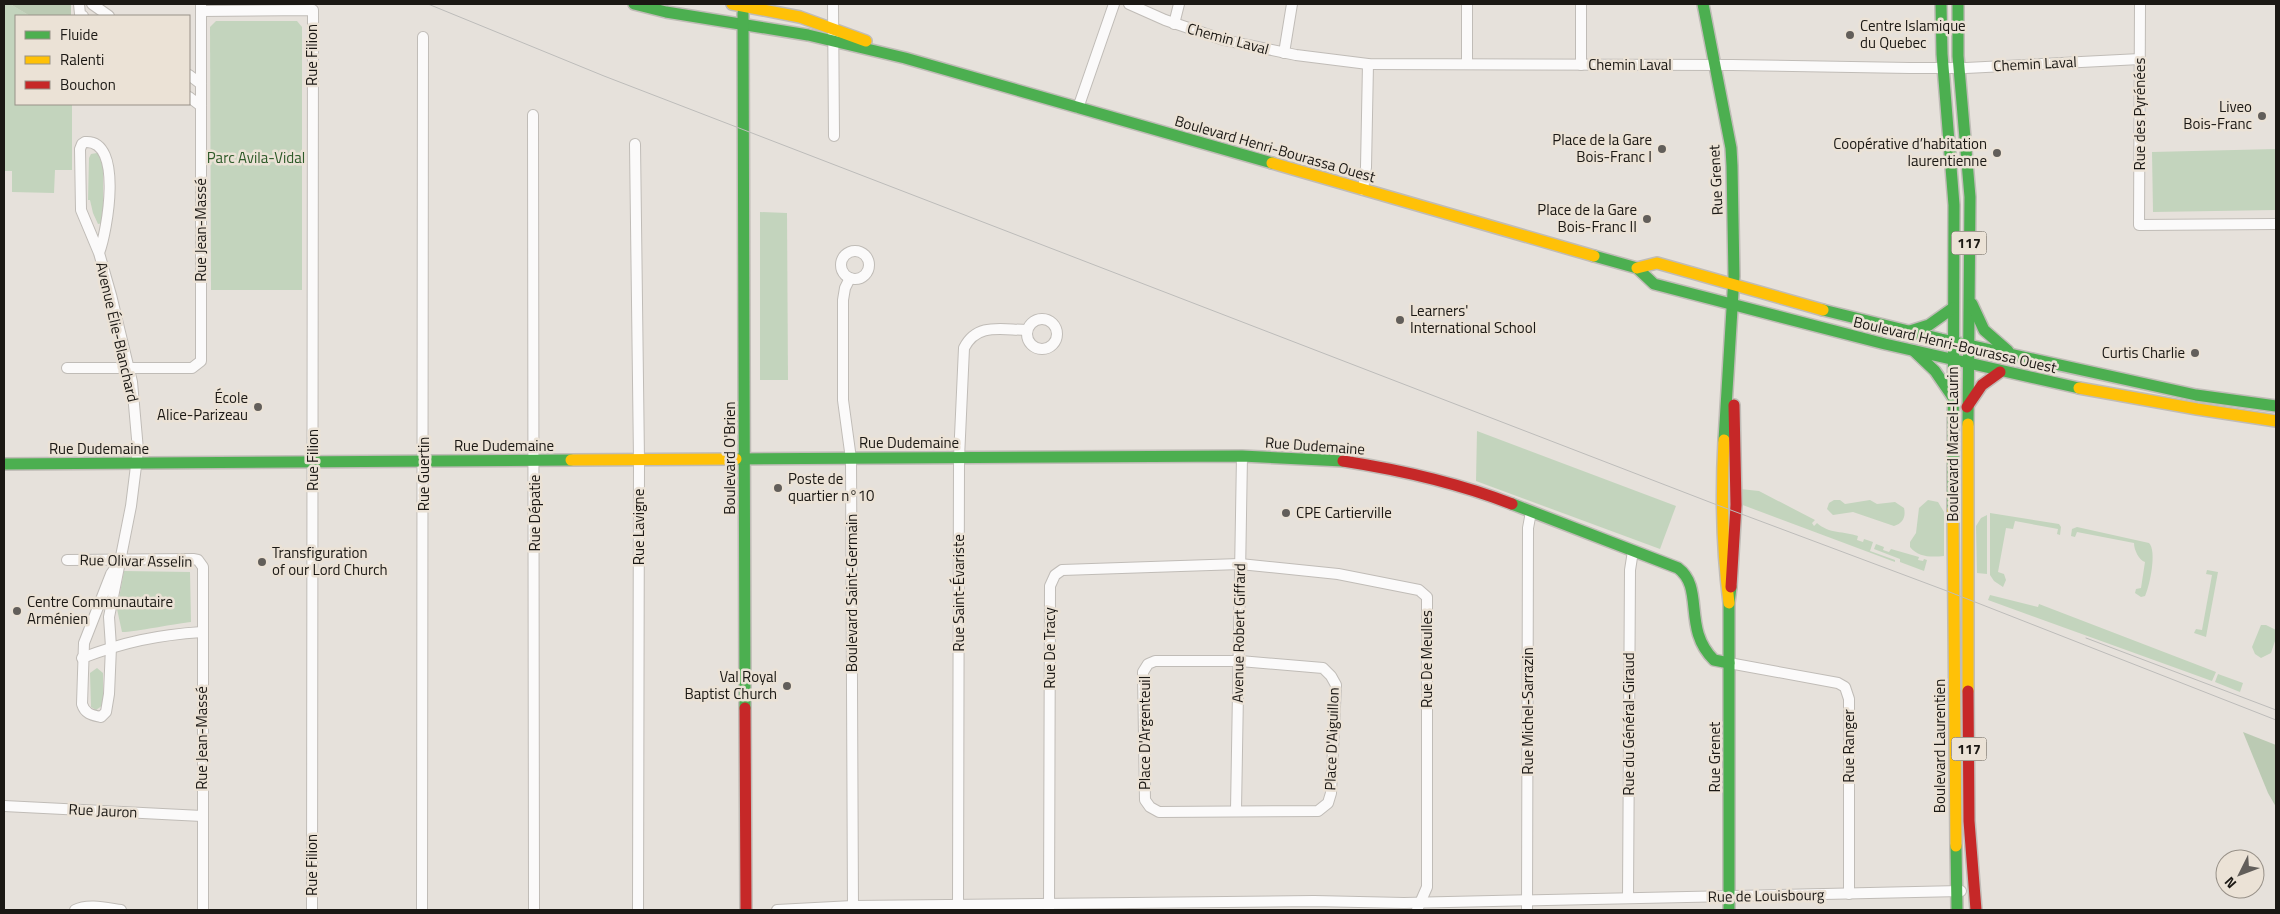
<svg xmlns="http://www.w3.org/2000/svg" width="2280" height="914" viewBox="0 0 2280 914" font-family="'Titillium Web',sans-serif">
	<rect width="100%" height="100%" fill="#e6e1db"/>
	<!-- green -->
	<g fill="#c3d4bd">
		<path d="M4 4H10L30 16H16V104H72V170H55L54 193 12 192V171H4Z"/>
		<path d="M216 21H297L302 27V290H211L210 27Z"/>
		<path d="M2276 149V210L2153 212 2152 152Z"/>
		<path d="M97 153 103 158V223L98 224 93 213 90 200H88L89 158 91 154Z"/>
		<path d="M760 212 787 213 788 380H760Z"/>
		<path d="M1477 431 1676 506 1660 549 1476 481Z"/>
		<path d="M1740 489 1759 491 1815 520 1812 523 1814 526 1817 523C1829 534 1844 531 1858 536L1857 540 1863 542 1864 539 1873 542 1870 551 1895 560V562L1740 504Z"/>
		<path d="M1834 500H1840L1845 504 1870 500 1877 504 1895 502 1904 508C1906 517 1903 523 1894 526L1853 512 1833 515 1827 509 1829 503Z"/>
		<path d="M1928 500 1938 502 1944 512V556C1932 557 1919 558 1910 547V542L1916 533 1919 508Z"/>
		<path d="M1990 513 2059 524 2061 527 2060 535 2057 534 2058 529 2015 521 2013 529 2006 528 1998 572 2004 574 2006 580 2003 587 1994 581 1990 575Z"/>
		<path d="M1987 515V574L1977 573 1976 526 1981 518Z"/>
		<path d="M2077 527 2149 543C2157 551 2150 585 2145 596L2141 597 2135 593 2136 589 2141 588 2145 562C2139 560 2134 550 2134 543L2077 532 2075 537 2071 536 2072 529Z"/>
		<path d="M1876 544 1884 547 1883 550 1889 552 1891 549 1919 557 1918 560 1923 561 1924 559 1927 560 1924 571 1900 562V559L1874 549Z"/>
		<path d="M2207 570 2218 572 2206 637 2194 633 2196 629 2202 630 2212 575 2206 574Z"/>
		<path d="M124 571 190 572 191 622C180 623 127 633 122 632L117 609Z"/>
		<path d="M1990 595 2038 607 2039 604 2216 672 2212 681 1988 600Z"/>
		<path d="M2261 625H2266L2276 630V638L2271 653 2261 658 2255 654 2252 647Z"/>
		<path d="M97 668 103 673V705L96 710 91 707 90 673Z"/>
		<path d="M2218 674 2243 683 2240 692 2215 682Z"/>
	</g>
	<!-- forest -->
	<g fill="#bbcab3">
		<path d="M10 4H71V16H30Z"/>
		<path d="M2243 732 2276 745V807L2268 793Z"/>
	</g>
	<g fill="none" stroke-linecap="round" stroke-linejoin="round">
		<defs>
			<g id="street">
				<path d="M79 4 80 14 83 16"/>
				<path d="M92 4 109 16"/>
				<path d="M833 4 834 136"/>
				<path d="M1129 4 1165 20 1224 40 1296 55 1368 64 1732 65 1910 68H1966L2140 59"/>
				<path d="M1467 4V64"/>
				<path d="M2140 4 2139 225 2276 224"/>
				<path d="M201 11 313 10 312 910"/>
				<path d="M1174 24 1179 4"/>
				<path d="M1284 53 1292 4"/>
				<path d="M1581 65V4"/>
				<path d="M189 75 201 84"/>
				<path d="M189 97 201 106"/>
				<path d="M1078 108 1114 4"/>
				<path d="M533 115 534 910"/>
				<path d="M635 144 639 460 638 910"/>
				<path d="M1363 190 1366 167 1368 64"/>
				<circle cx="855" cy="265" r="14"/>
				<path d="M99 253C107 232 124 139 85 142L82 144 80 149 81 210 99 253 111 295 132 382 138 450 131 506 109 617 111 647 109 694 106 712 101 717C92 715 85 714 82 704L84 643 111 574 121 560"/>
				<path d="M850 278 845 288 843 300V400L851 459 853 910"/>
				<circle cx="1042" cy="334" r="15"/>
				<path d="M67 368H192L201 361V4"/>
				<path d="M67 560 193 559 198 560 203 567V910"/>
				<path d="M82 658C124 642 157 635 202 632"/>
				<path d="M1155 661H1240L1323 668 1331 676 1336 685 1331 793 1328 803 1318 811 1159 812 1150 807 1145 800 1143 672 1148 664Z"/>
				<path d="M1729 663 1838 683 1845 687 1849 699V894"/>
				<path d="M4 806 202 816"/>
				<path d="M1236 810 1242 456"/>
				<path d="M1628 898 1630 570 1633 551"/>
				<path d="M1049 909 1050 586 1055 575 1062 570 1240 564 1338 574 1419 590 1427 597V887L1417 910"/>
				<path d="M75 910C88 903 107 908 121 910"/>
				<path d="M422 910 423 37"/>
				<path d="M777 910 853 906 1314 901 1404 903 1961 891"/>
				<path d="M958 910 959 458 964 348C977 322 1002 330 1027 330"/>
				<path d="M1527 910 1528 528 1531 512"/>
			</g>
			<g id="fast">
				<path d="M634 4 666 12 808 35 905 58 1272 163"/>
				<path d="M1703 4 1731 148 1732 166 1734 276 1724 440"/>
				<path d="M1941 4 1942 54 1954 205 1953 510"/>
				<path d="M1958 4V56L1970 197 1968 424"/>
				<path d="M743 13 745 708"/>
				<path d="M1594 256 1637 268 1654 284 1885 344 2079 388"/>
				<path d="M1972 304 1984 330 2008 351"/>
				<path d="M1823 310 1941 339 2196 395 2276 406"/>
				<path d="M1910 331 1929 325 1953 308"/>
				<path d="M1914 351 1935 371 1952 396"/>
				<path d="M736 459 1242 456 1343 461"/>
				<path d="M4 464 571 460"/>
				<path d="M1512 504 1678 568C1705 588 1682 629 1714 660L1729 663"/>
				<path d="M1956 846 1957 910"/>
				<path d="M1729 910V603L1731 587"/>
			</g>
			<g id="slow">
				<path d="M732 4 800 17 866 41"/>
				<path d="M1272 163 1594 256"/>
				<path d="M1637 268 1657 263 1823 310"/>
				<path d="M2079 388 2197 409 2276 421"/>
				<path d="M1968 424V691"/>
				<path d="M1724 440C1721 495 1722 548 1729 603"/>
				<path d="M571 460 736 459"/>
				<path d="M1953 510 1956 846"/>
			</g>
			<g id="jam">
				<path d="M1967 407 1982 385 2000 372"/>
				<path d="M1343 461C1401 470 1458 483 1512 504"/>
				<path d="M1731 587 1736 505 1734 405"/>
				<path d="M1968 691 1969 821 1976 910"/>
				<path d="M745 708 746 910"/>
			</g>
		</defs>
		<!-- street casing -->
		<use href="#street" stroke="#c0bcb7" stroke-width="12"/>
		<!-- fast casing -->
		<use href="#fast" stroke="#c0bcb7" stroke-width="14"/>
		<!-- slow casing -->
		<use href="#slow" stroke="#c0bcb7" stroke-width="14"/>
		<!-- jam casing -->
		<use href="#jam" stroke="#c0bcb7" stroke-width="14"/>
		<!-- street -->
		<use href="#street" stroke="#fbfafa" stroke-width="10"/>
		<!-- fast -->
		<use href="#fast" stroke="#4caf50" stroke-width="11"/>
		<!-- slow -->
		<use href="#slow" stroke="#ffc107" stroke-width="11"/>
		<!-- jam -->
		<use href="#jam" stroke="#c62828" stroke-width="11"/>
		<!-- tram -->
		<g stroke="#bdbcba" stroke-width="1">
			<path d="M428 4 604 76 1712 503 1947 591 2276 720"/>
			<path d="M2086 638 2276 710"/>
		</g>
	</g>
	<!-- markers -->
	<g fill="#625e5a" stroke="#ebe2d6" stroke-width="2">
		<circle cx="1850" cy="35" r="5"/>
		<circle cx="2262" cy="116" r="5"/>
		<circle cx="1662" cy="149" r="5"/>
		<circle cx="1997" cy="153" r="5"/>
		<circle cx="1647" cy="219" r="5"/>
		<circle cx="1400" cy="320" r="5"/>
		<circle cx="2195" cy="353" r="5"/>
		<circle cx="258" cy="407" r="5"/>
		<circle cx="778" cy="488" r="5"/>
		<circle cx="1286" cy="513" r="5"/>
		<circle cx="262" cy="562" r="5"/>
		<circle cx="17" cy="611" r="5"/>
		<circle cx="787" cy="686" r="5"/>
	</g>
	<g text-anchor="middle" stroke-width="5" stroke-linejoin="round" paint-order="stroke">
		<!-- shield labels -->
		<g fill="#ebe2d6" stroke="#59554e" stroke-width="1">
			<rect x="1951.5" y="231.5" width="35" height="23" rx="4"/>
			<rect x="1951.5" y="737.5" width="35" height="23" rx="4"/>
		</g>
		<g font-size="14" font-weight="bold" fill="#1b1814">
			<text x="1969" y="248">117</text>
			<text x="1969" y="754">117</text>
		</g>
		<!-- poi labels -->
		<g font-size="15" fill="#1b1814" stroke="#ebe2d6" text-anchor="end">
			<text x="1860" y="31" text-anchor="start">Centre Islamique<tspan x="1860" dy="17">du Quebec</tspan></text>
			<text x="2252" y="112">Liveo<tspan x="2252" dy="17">Bois-Franc</tspan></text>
			<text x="1652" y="145">Place de la Gare<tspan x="1652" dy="17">Bois-Franc I</tspan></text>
			<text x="1987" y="149">Coopérative d’habitation<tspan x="1987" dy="17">laurentienne</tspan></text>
			<text x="1637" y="215">Place de la Gare<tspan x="1637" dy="17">Bois-Franc II</tspan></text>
			<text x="1410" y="316" text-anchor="start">Learners'<tspan x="1410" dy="17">International School</tspan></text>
			<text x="2185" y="358">Curtis Charlie</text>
			<text x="248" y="403">École<tspan x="248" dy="17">Alice-Parizeau</tspan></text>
			<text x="788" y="484" text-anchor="start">Poste de<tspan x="788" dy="17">quartier n°10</tspan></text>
			<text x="1296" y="518" text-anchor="start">CPE Cartierville</text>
			<text x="272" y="558" text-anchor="start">Transfiguration<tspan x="272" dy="17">of our Lord Church</tspan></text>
			<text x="27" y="607" text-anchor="start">Centre Communautaire<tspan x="27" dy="17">Arménien</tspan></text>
			<text x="777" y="682">Val Royal<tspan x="777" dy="17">Baptist Church</tspan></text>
		</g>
		<!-- street labels -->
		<g font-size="15" fill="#1b1814" stroke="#ebe2d6">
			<text transform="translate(1228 39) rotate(15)" y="5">Chemin Laval</text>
			<text transform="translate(312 55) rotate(-90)" y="5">Rue Filion</text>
			<text transform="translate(2035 64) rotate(-3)" y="5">Chemin Laval</text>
			<text x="1630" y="70">Chemin Laval</text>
			<text transform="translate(2140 114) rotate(-90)" y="5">Rue des Pyrénées</text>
			<text transform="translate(1275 149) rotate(16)" y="5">Boulevard Henri-Bourassa Ouest</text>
			<text transform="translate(1716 180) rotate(-93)" y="5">Rue Grenet</text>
			<text transform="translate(201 230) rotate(-90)" y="5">Rue Jean-Massé</text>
			<text transform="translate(117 332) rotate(77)" y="5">Avenue Élie-Blanchard</text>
			<text transform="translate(1955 345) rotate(13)" y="5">Boulevard Henri-Bourassa Ouest</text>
			<text x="909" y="448">Rue Dudemaine</text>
			<text transform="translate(1953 444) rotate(-90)" y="5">Boulevard Marcel-Laurin</text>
			<text x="504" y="451">Rue Dudemaine</text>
			<text transform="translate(1315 446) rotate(4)" y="5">Rue Dudemaine</text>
			<text x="99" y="454">Rue Dudemaine</text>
			<text transform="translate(730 458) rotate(-90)" y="5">Boulevard O'Brien</text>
			<text transform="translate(313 460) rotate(-90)" y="5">Rue Filion</text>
			<text transform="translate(424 474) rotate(-90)" y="5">Rue Guertin</text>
			<text transform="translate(535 513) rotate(-90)" y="5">Rue Dépatie</text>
			<text transform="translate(639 527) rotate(-90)" y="5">Rue Lavigne</text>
			<text transform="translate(136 561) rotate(1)" y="5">Rue Olivar Asselin</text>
			<text transform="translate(852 593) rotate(-90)" y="5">Boulevard Saint-Germain</text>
			<text transform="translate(959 593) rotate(-90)" y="5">Rue Saint-Évariste</text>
			<text transform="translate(1239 633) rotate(-89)" y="5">Avenue Robert Giffard</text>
			<text transform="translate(1050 648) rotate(-90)" y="5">Rue De Tracy</text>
			<text transform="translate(1427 659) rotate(-90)" y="5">Rue De Meulles</text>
			<text transform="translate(1528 711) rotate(-90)" y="5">Rue Michel-Sarrazin</text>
			<text transform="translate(1629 724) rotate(-90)" y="5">Rue du Général-Giraud</text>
			<text transform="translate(1145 733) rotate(-90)" y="5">Place D'Argenteuil</text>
			<text transform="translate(202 738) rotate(-90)" y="5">Rue Jean-Massé</text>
			<text transform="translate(1332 739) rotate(-88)" y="5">Place D'Aiguillon</text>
			<text transform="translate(1849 746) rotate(-90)" y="5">Rue Ranger</text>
			<text transform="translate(1940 746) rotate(-90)" y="5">Boulevard Laurentien</text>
			<text transform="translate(1715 757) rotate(-90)" y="5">Rue Grenet</text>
			<text transform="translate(103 811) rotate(3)" y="5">Rue Jauron</text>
			<text transform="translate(312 865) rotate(-90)" y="5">Rue Filion</text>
			<text transform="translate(1766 896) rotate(-1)" y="5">Rue de Louisbourg</text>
		</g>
		<!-- park labels -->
		<g font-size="15" fill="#2d5a29" stroke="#ebe2d6">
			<text x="256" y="163">Parc Avila-Vidal</text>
		</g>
	</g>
	<!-- border -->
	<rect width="2280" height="914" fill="none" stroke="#1b1814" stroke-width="10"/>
	<!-- legend -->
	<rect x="15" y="15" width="175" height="90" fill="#ebe2d6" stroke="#989188"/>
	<rect x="25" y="31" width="25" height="8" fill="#4caf50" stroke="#989188"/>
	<text x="60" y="40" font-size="15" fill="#1b1814">Fluide</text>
	<rect x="25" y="56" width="25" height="8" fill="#ffc107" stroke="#989188"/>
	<text x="60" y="65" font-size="15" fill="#1b1814">Ralenti</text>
	<rect x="25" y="81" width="25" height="8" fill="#c62828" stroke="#989188"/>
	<text x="60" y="90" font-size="15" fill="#1b1814">Bouchon</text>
	<!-- north arrow -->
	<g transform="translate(2240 874) rotate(228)"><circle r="24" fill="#ebe2d6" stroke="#989188"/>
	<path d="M0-4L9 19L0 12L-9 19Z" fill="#625e5a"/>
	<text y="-8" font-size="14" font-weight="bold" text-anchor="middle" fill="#1b1814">N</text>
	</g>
</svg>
